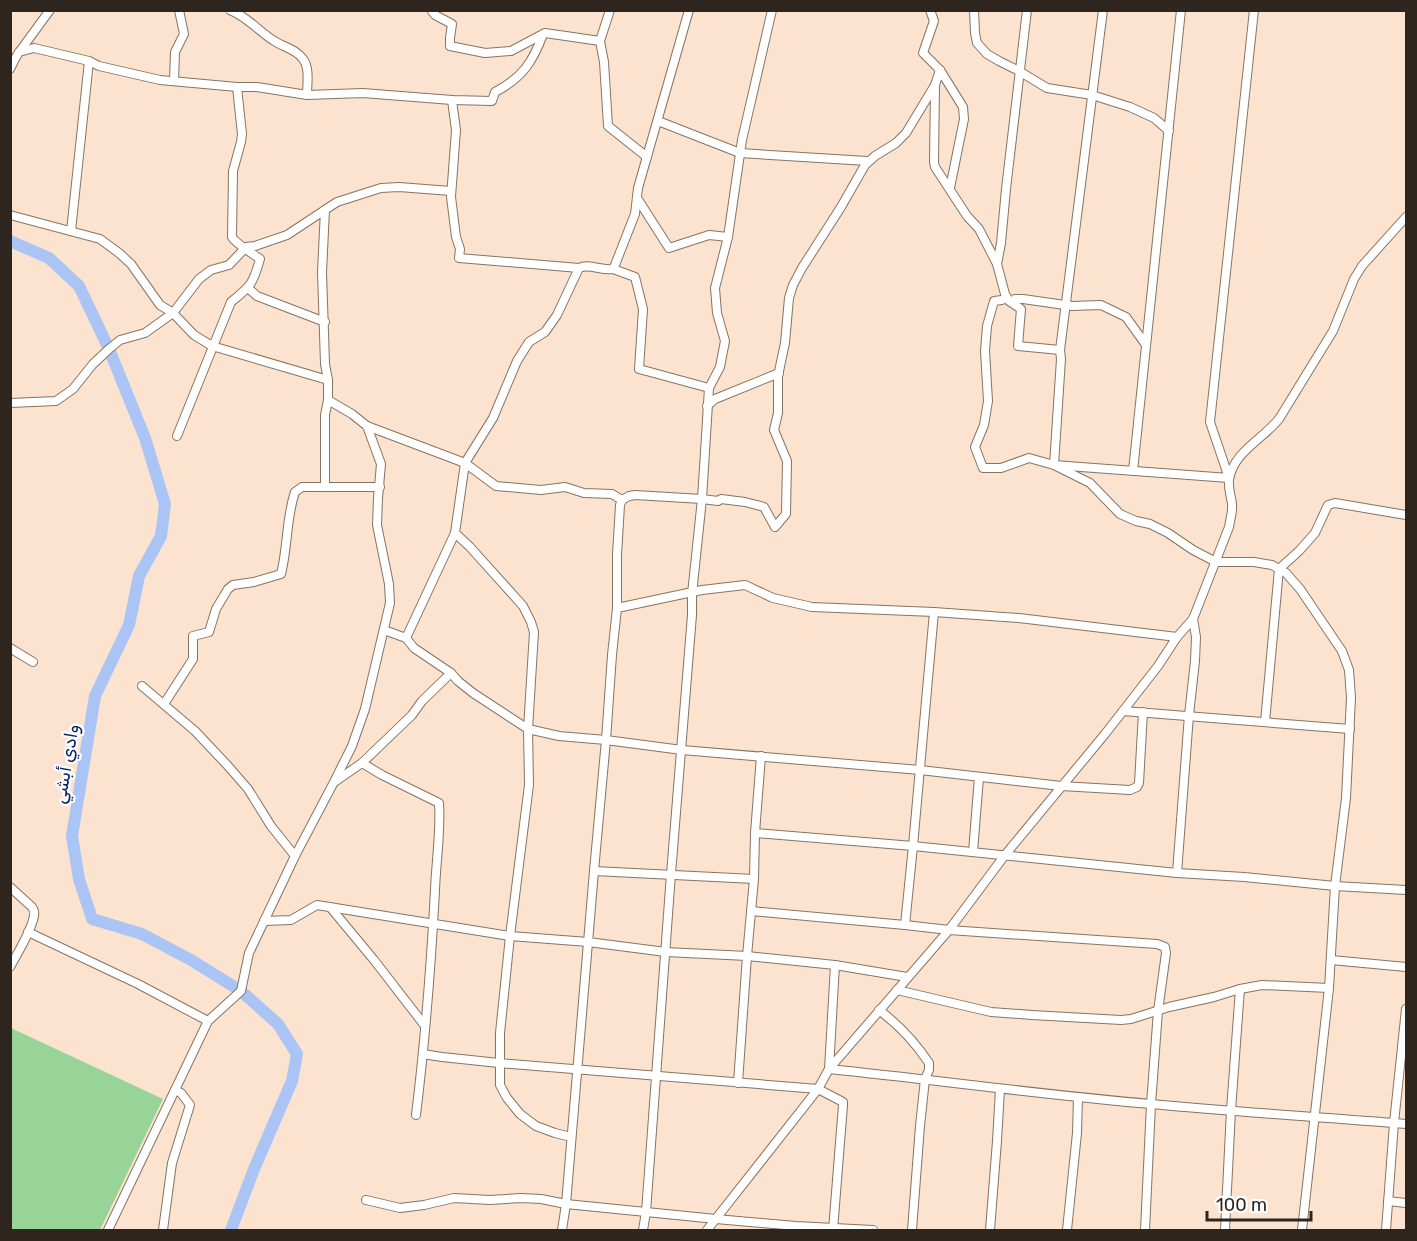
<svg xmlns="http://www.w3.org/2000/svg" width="1417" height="1241" viewBox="0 0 1417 1241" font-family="Rubik,'Noto Naskh Arabic',sans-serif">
	<rect width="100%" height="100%" fill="#fce3cf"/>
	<!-- green -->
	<path fill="#98d497" d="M11 1028 163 1099 100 1230H11Z"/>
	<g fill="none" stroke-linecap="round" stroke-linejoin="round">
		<!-- river -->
		<path stroke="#aac5f5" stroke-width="12" d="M10 241 49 258 79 286 109 349 145 438 165 504 161 536 139 576 129 625 95 696 72 836 79 879 92 919 142 934 191 960 241 991 278 1024 297 1054 292 1081 254 1169 231 1230"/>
		<defs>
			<g id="street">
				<path d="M230 10C248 17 259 32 276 42 284 47 297 50 303 59 310 68 307 84 307 95"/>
				<path d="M431 10 435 15 452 24 450 38V46L485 53 511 51 545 33 600 41 610 10"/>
				<path d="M930 10 934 21 923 53 940 70 963 107 964 119 950 188"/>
				<path d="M974 10 975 33 977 43 987 54 999 61 1019 71 1047 88 1092 95 1130 107 1154 118 1169 131"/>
				<path d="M1027 10 1006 189 1001 243 997 264 1005 294 1009 301 1021 309 1018 346 1060 350"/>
				<path d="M600 41 604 62 608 126 647 157"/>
				<path d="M20 51 50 10"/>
				<path d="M10 69 15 59 19 52 34 48 89 61 99 66 160 80 237 87H257L307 95 363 93 452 100 492 101 495 92C522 78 533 62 543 34"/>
				<path d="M940 70 935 85 934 162 935 167 967 216 979 229 997 264"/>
				<path d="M174 81 175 52 184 34 179 10"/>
				<path d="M452 100 456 130 451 197 456 237 460 249 459 258 579 268"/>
				<path d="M658 121 740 153 867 161"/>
				<path d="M637 198 669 248 709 235 728 237"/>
				<path d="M10 215 100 239 119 253 131 264 160 305 173 313 194 335 212 346 328 380"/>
				<path d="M71 231 89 61"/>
				<path d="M613 269 635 277 643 309 639 369 709 388"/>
				<path d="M248 288 257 296 325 322"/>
				<path d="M1015 299H1023L1072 306 1101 305 1126 317 1146 345"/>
				<path d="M1002 300 994 301 987 326 985 351 988 401 984 425 975 447 983 468H1001L1029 458 1054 465 1229 478 1210 422 1254 10"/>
				<path d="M10 403 56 401 73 389 93 364 109 349 120 340 145 333 173 313 199 279 211 270 229 265 246 247 255 246 287 235 337 202 381 188 399 187 451 191"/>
				<path d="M707 406 715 399 779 373"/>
				<path d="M367 426 465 463 496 486 541 490 565 487 584 493 612 494 622 500"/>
				<path d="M177 436 231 302C251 286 253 284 260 259 252 253 236 244 232 237L233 171 241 142 242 134 237 87"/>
				<path d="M1054 465 1090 483 1120 514 1136 521 1150 524 1168 533 1193 550 1216 562H1254L1272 565 1286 573 1300 589 1342 651 1349 670 1351 698 1346 798 1335 886 1329 988 1302 1230"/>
				<path d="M1054 465 1061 359 1060 350 1103 10"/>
				<path d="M1133 471 1181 10"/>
				<path d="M325 487V415L328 400V380L325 364 322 272 325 210"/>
				<path d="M622 500 629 496 635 495 702 499 718 501 721 499 745 502 764 507 775 527 786 514 787 461 774 430 778 413V376L785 343 789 298 793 285 802 268 841 207 865 165 875 156 896 143 906 133 935 85"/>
				<path d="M455 533 470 547 523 606 531 622 534 632 528 729 529 785 510 936 500 1033V1085L507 1098 520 1114 536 1126 555 1133 571 1137"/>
				<path d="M617 608 702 590 745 585 773 598 812 607 934 612 1019 618 1177 637"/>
				<path d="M384 630 406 638 414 648 451 673 458 681 473 693 528 729 559 736 606 740 682 750 920 770 1061 786 1130 790 1137 787 1139 783 1143 712"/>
				<path d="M406 638 455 533 465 463 493 418 517 361 529 342 545 332 557 315 579 268C589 263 601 271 613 269L615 265 635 214 638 188 689 10"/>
				<path d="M10 648 33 662"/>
				<path d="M142 686 195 731 228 766 248 789 271 826 295 856"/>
				<path d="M164 704 193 659V636L209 632 216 609 228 589 233 585 254 582 281 574C288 547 286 518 295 492L302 487H380"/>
				<path d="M1123 711 1350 729"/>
				<path d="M1265 722 1279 569 1299 551 1315 533 1328 505 1335 503 1406 515"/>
				<path d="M362 763 382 775 439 803C441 831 436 862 435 890 431 966 425 1041 416 1115"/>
				<path d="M336 781 362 763 412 715 422 701 451 673"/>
				<path d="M755 833 913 846 1177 873 1244 877 1335 886 1406 890"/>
				<path d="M973 852 979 777"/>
				<path d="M594 871 754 879"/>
				<path d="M1177 873 1189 715 1195 661 1196 637 1193 619"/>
				<path d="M10 887 32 907C34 911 35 911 34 916 31 932 18 952 10 967"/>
				<path d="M330 907 374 960 425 1026"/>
				<path d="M751 911 905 925 949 930 1157 944 1165 947 1166 953 1158 1011 1151 1104 1145 1230"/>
				<path d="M264 921 291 920 317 905 510 936 588 942 666 952 747 956 835 965 907 977"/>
				<path d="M905 925 913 846 934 612"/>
				<path d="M28 932 138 984 208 1021"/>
				<path d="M1331 960 1406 967"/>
				<path d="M835 965 829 1069C937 1080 1044 1095 1151 1104 1236 1112 1321 1117 1406 1124"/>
				<path d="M897 990 991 1012 1032 1015 1121 1020 1131 1019 1169 1007 1214 997 1240 989 1262 985 1329 988"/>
				<path d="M879 1010C899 1025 915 1042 929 1063V1070L925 1079 920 1126 912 1230"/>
				<path d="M423 1054 442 1057 499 1063 818 1089 843 1102V1105L833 1230"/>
				<path d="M738 1083 747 956 754 879 755 833 761 756"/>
				<path d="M366 1200 400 1208 424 1205 454 1198 490 1200 521 1198 541 1199 566 1204 716 1219 796 1226 873 1230"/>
				<path d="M1388 1201 1406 1203"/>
				<path d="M108 1230 208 1021 241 991 249 953 295 856 334 782 352 746 365 709 390 603 389 584 377 525 378 498 381 464 367 426 352 414 328 400"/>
				<path d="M163 1230 172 1163 190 1105 181 1093 175 1090"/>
				<path d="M562 1230 566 1204 594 871 606 740 612 655 617 608V555L620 505 622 500"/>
				<path d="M643 1230 646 1212 671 874 692 615V594L702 499 709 388 720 367 725 341 717 313 715 288 728 237 742 140 772 10"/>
				<path d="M707 1230 818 1089 829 1069 949 930 1005 855 1105 734 1158 666 1177 637 1193 619 1229 527C1230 520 1233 511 1232 504 1231 495 1228 489 1229 480 1233 452 1263 439 1279 419L1333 331 1354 279 1362 266 1406 217"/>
				<path d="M990 1230 997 1141 1000 1089"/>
				<path d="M1067 1230 1077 1133 1078 1097"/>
				<path d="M1225 1230 1231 1110 1240 989"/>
				<path d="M1386 1230 1394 1123 1406 1009"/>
			</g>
		</defs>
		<!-- street casing -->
		<use href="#street" stroke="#887361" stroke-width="10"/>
		<!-- street -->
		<use href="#street" stroke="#fff" stroke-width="8"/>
	</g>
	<g text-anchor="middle" stroke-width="4.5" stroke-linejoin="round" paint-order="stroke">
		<!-- water labels -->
		<g font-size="18" font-style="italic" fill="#022265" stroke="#fff">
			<text transform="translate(66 764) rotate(-80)" y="6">وادي أبشي</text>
		</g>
	</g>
	<!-- border -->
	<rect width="1417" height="1241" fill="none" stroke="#2e251e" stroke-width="24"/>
	<!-- scale -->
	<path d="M1207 1211v9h104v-9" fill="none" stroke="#2e251e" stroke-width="3"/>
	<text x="1216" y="1211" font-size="18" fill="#2e251e" stroke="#ffffff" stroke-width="4.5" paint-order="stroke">100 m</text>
</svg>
